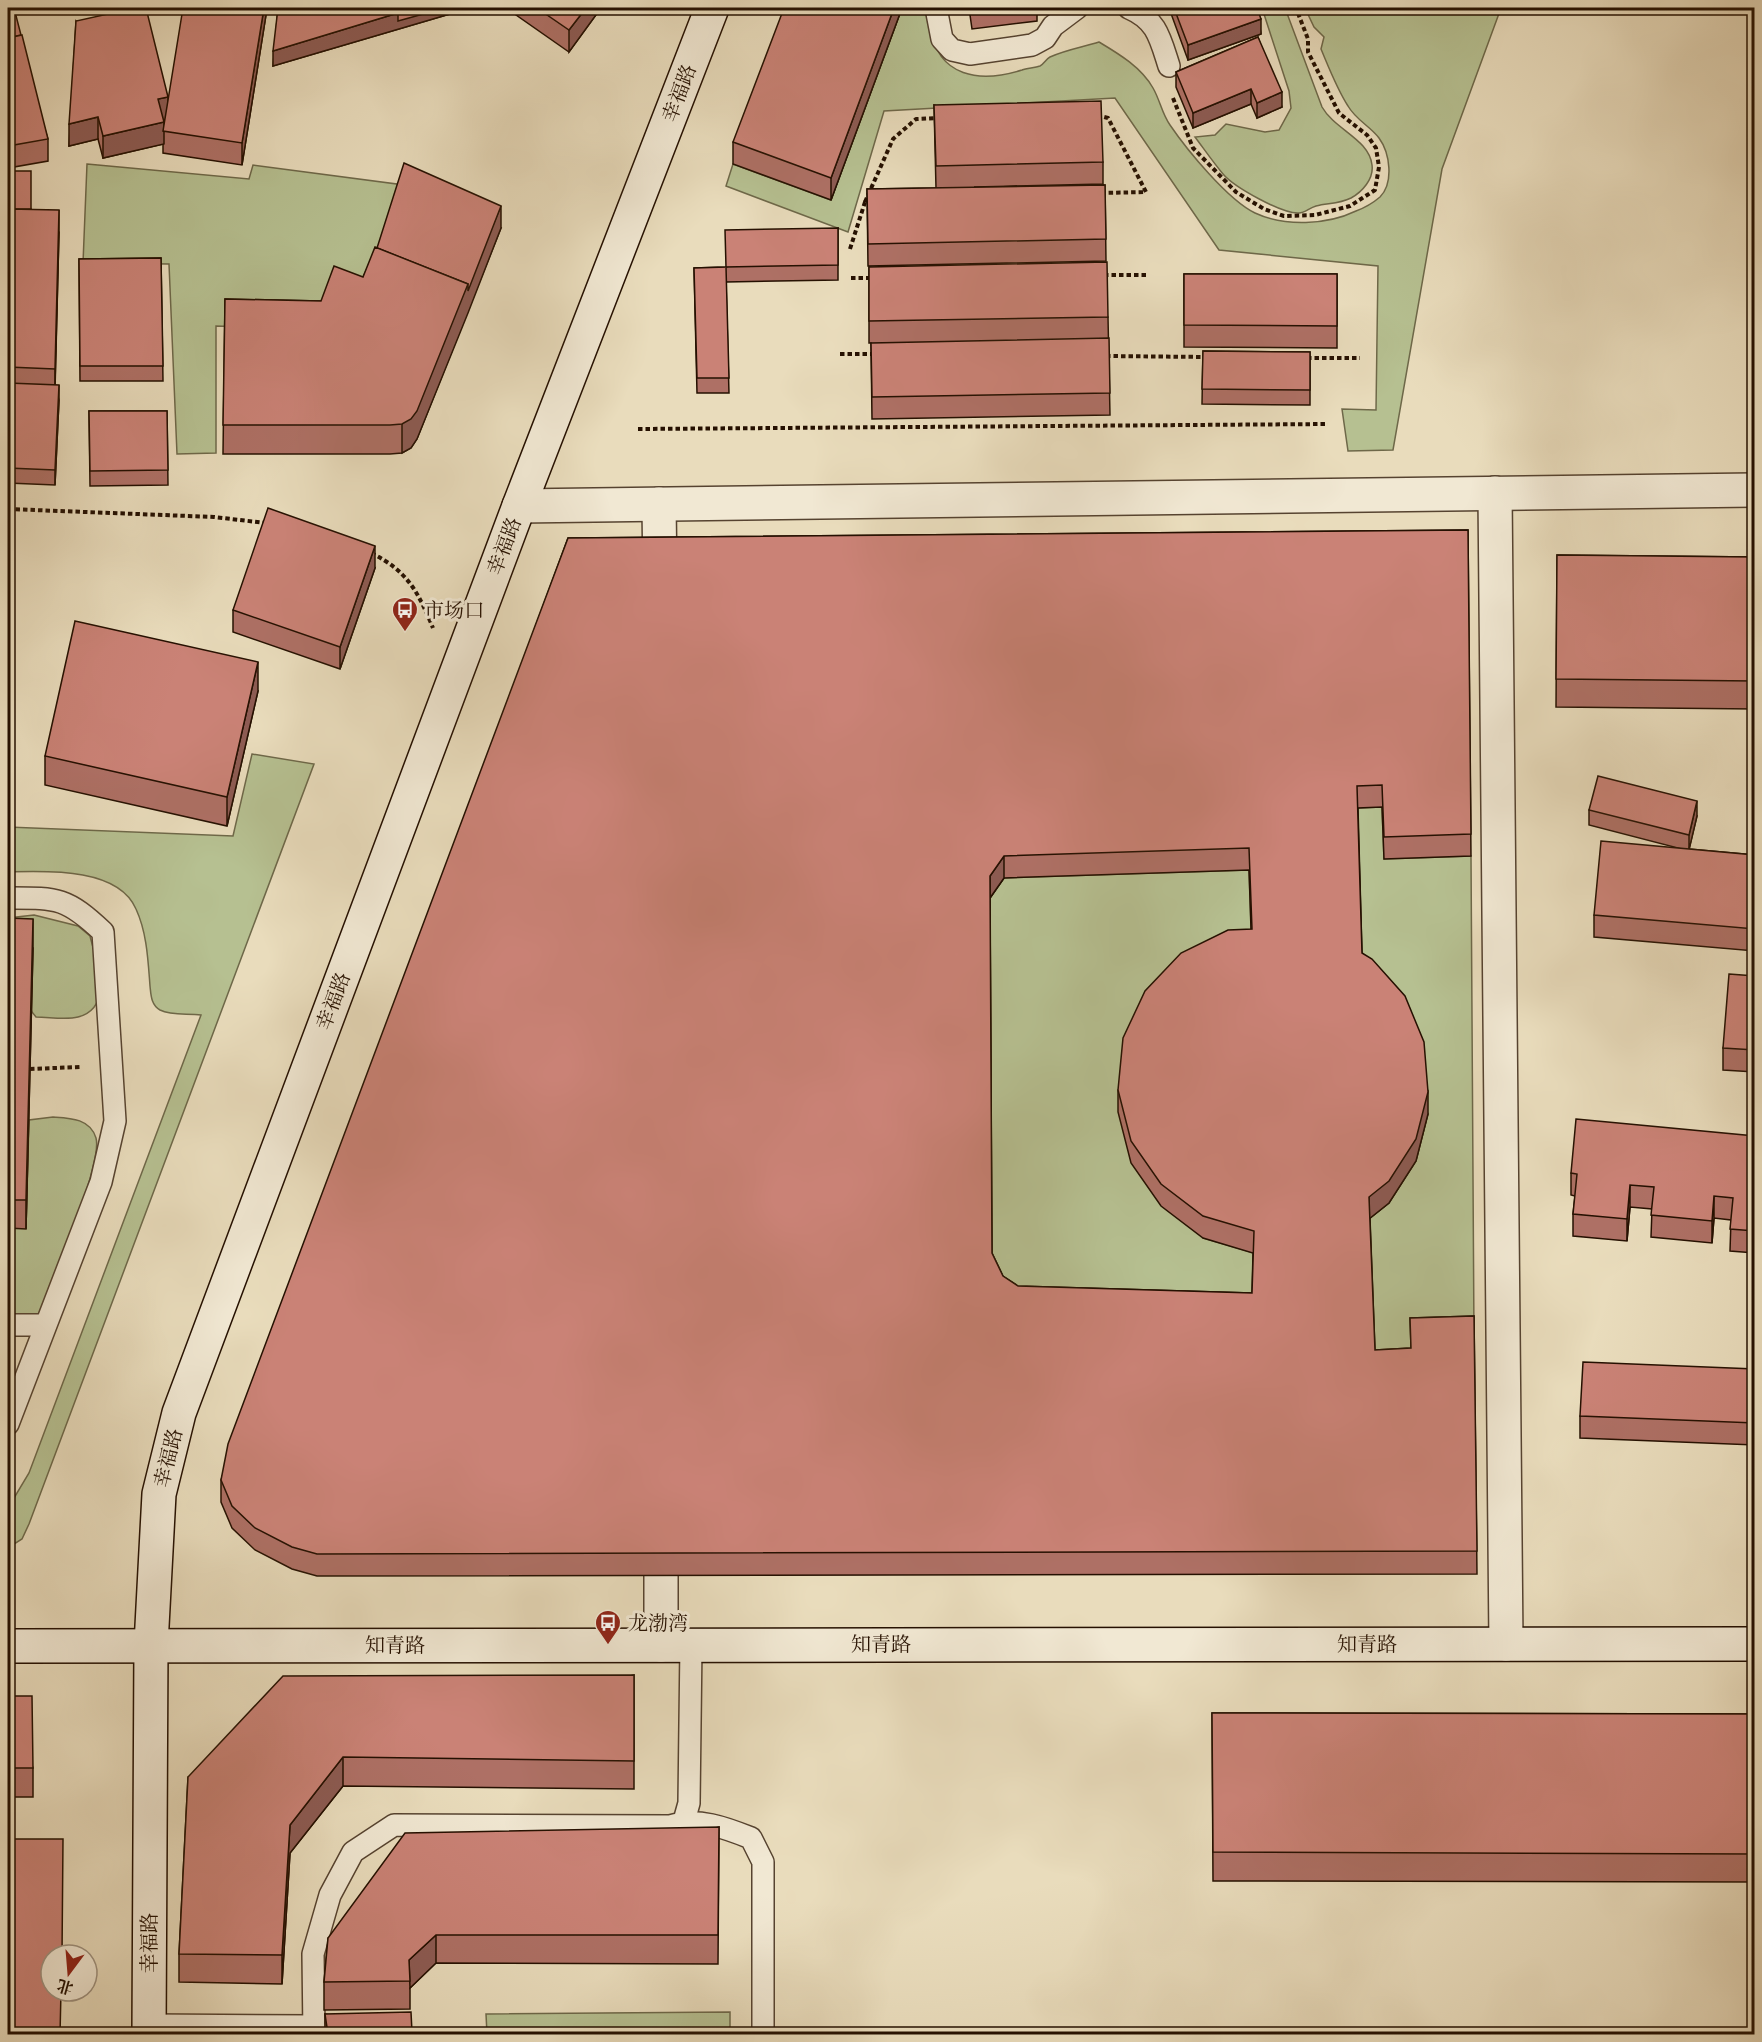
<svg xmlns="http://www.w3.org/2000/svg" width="1762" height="2042" viewBox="0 0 1762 2042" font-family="Cardo,'Noto Serif SC',serif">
	<rect width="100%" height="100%" fill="#e9dcbc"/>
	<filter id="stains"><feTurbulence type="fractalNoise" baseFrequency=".00333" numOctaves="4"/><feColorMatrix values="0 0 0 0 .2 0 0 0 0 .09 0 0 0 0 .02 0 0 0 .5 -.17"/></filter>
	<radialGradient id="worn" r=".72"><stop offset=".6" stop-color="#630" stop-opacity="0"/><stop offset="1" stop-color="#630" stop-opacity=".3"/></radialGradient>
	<!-- green -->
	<g fill="#b6c091" stroke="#6e6849" stroke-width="1.5">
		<path d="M902 8H944L930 27C938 78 980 83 1022 70 1027 68 1034 68 1040 66 1044 64 1046 59 1050 57 1065 50 1083 47 1099 42 1119 54 1141 67 1153 88 1160 100 1162 114 1170 125 1187 150 1228 200 1255 213 1285 227 1327 225 1356 211 1364 208 1373 203 1380 197 1394 183 1390 153 1379 138 1370 126 1356 120 1348 106 1337 89 1329 68 1321 49L1324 37 1314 27 1305 8H1501L1442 169 1393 450 1348 451 1342 409 1376 410 1378 266 1219 250 1115 98 884 111 848 232 726 186 733 164 831 200Z"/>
		<path d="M1262 8H1285L1322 107C1335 130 1369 139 1372 165 1374 179 1362 192 1351 198 1339 204 1328 203 1316 206 1309 208 1305 213 1299 213 1282 214 1234 187 1223 174 1213 162 1204 149 1195 137L1215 135 1226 124 1265 132 1279 130 1291 108 1289 91Z"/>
		<path d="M87 164 249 179 253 165 404 185 375 276 321 329 216 326V453L177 454 169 264 83 263Z"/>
		<path d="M252 754 314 764 29 1524 22 1539 8 1548V1508L29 1473 201 1015C188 1013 172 1016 160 1010 151 1005 151 995 150 986 148 960 147 933 136 909 118 867 46 871 8 872V827L233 836Z"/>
		<path d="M1382 807 1384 859 1471 856 1474 1338 1411 1370 1375 1372 1369 1219 1389 1203 1362 975 1357 808Z"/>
		<path d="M1249 870 1252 951 1203 1238 1254 1253 1252 1315 1018 1308 992 1275 990 898 1004 878Z"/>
		<path d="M34 915 78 926 90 936C96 961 115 1007 78 1017 66 1020 49 1017 36 1017L32 1012 8 947V918Z"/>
		<path d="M53 1117C69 1118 90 1118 96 1138 103 1165 50 1286 37 1319L8 1318V1228H26L29 1120Z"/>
		<path d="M730 2012V2034H487L486 2014Z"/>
	</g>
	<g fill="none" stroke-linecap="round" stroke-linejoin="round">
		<defs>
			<g id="service">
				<path d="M936 8 942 39 952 50 970 54 1032 45 1045 38 1053 26 1077 8"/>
				<path d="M1129 8C1157 20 1160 38 1169 66"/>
				<path d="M8 898C57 898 66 897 103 932L115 1121 101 1182 8 1424"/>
				<path d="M8 1325H45"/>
				<path d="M684 1821 689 1803 691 1644"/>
				<path d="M149 2025 314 2026"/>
				<path d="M314 2034 313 1954 330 1895 353 1852 394 1825 670 1826C697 1817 726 1828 751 1838L763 1862V2034"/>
			</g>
			<g id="minor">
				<path d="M1495 493 1506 1644"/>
				<path d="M659 504 660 581"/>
				<path d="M519 506 1754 490"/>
				<path d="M661 1529V1645"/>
			</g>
			<g id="secondary">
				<path d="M8 1646 1754 1644"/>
				<path d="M149 2034 151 1645 159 1494 179 1413 519 506 712 8"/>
			</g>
		</defs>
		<!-- service casing -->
		<use href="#service" stroke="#564330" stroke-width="24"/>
		<!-- minor casing -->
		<use href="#minor" stroke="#564330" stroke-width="36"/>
		<!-- secondary casing -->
		<use href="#secondary" stroke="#251001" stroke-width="36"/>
		<!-- path -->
		<g stroke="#251001" stroke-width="4" stroke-dasharray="4.5 3" stroke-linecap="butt">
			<path d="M1173 98 1193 148 1236 192 1264 209 1284 216 1315 215 1350 206 1375 190 1379 167 1376 148 1367 135 1339 113 1308 52V39L1296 8"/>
			<path d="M1097 115 1108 118 1146 192 1101 193"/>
			<path d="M865 202 893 139 916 119 937 118"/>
			<path d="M850 249 865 202 872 201"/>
			<path d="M1104 275H1149"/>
			<path d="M851 278H872"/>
			<path d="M840 354H873"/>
			<path d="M1106 356 1206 357"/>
			<path d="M1307 358H1360"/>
			<path d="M638 429 1328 424"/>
			<path d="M8 509 214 517 266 523"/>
			<path d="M371 553C408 571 418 592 433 628"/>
			<path d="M30 1069 80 1067"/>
		</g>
		<!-- service -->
		<use href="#service" stroke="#f1e8d3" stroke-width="21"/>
		<!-- minor -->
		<use href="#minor" stroke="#f1e8d3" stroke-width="33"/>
		<!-- secondary -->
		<use href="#secondary" stroke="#f1e8d3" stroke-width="33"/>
	</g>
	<!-- wall -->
	<g fill="#ae7065" stroke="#251001" stroke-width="1.5" fill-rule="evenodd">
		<path d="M8 8 48 139V161L8 168Z"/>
		<path d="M266 8V15L242 165 163 153V144L103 158 98 139 69 146 76 21 168 106ZM165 119 164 131 163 120Z"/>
		<path d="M278 8H472L470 12 450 14 273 66Z"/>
		<path d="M506 8H601L569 52Z"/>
		<path d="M902 8 831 200 733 164V142Z"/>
		<path d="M969 8H1037V21L972 29Z"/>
		<path d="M1169 8H1257L1261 34 1188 60Z"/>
		<path d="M1258 37 1282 107 1257 118 1251 104 1193 128 1176 87V72Z"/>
		<path d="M934 105 1103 162V184L974 187 1105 185 1106 261 868 266 867 189 936 188Z"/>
		<path d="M8 171 31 209 59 232 55 385 59 400 55 485 8 483Z"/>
		<path d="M501 228 417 439 411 448 402 453 390 454H223L225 299 321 301 363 277 377 248Z"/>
		<path d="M838 228V280L726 282 729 393H697L694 268 726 267Z"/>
		<path d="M161 258 163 381H80L79 259Z"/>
		<path d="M869 267 1108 317 1110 415 872 419 871 343H869Z"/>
		<path d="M1184 274H1337V348L1184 347Z"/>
		<path d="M1203 351 1310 352V405L1202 404Z"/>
		<path d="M89 411H167L168 485 90 486Z"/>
		<path d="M1468 530 1471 856 1384 859 1382 807 1358 808 1362 953 1428 1114 1416 1161 1389 1203 1370 1218 1375 1350 1411 1348 1410 1318 1474 1316 1477 1574 317 1576 292 1569 255 1550 232 1528 221 1502V1480L568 538ZM1249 870 1251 929 1118 1090V1112L1131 1163 1161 1206 1203 1238 1253 1253 1252 1293 1018 1286 1003 1276 992 1253 990 898 1004 878Z"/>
		<path d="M1557 555 1755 557V709L1556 707Z"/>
		<path d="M375 568 340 669 233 632V610Z"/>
		<path d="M258 691 227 826 45 785V756Z"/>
		<path d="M1589 810 1697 816 1689 849 1755 855V951L1594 937V915L1682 849 1589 825Z"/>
		<path d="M8 918 33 948 26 1229 8 1228Z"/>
		<path d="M1755 976V1072L1723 1070V1048Z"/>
		<path d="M1755 1136V1253L1730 1251 1731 1220 1714 1218 1712 1243 1651 1237 1652 1209 1630 1207 1627 1241 1573 1236V1214L1575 1196 1571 1195V1173Z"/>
		<path d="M1755 1369V1445L1580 1438V1416Z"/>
		<path d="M634 1675V1789L343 1786 290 1853 282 1984 179 1982V1954L188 1777Z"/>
		<path d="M8 1696 33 1768V1797H8Z"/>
		<path d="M1212 1713 1755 1714V1882L1213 1881Z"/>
		<path d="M719 1827 718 1964 436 1963 410 1988V2009L324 2010V1982L328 1938Z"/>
		<path d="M325 2014 412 2032 414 2034H325Z"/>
	</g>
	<!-- shaded-wall -->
	<g fill="#8d5b53" stroke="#251001" stroke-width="1.5">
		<path d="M264 8H266V15L242 165V143Z"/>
		<path d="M445 8H450V14L273 66V51L398 13Z"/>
		<path d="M586 8H601L569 52V30Z"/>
		<path d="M894 8H902L831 200V178Z"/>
		<path d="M1261 19V34L1188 60V45Z"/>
		<path d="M1251 89V104L1193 128V113Z"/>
		<path d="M1282 92V107L1257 118V103Z"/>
		<path d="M168 97V119L158 121V99Z"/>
		<path d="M98 117V139L69 146V124Z"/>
		<path d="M164 122V144L103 158V136Z"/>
		<path d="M501 206V228L468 313 417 439 411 448 402 453V424L468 284Z"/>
		<path d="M59 210V232L55 391V369Z"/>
		<path d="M59 385V400L55 485V470Z"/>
		<path d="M375 546V568L340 669V647Z"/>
		<path d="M258 662V691L227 826V797Z"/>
		<path d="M1697 801V816L1689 850V835Z"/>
		<path d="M1004 856V878L990 898V876Z"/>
		<path d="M33 919V948L26 1229V1200Z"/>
		<path d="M1428 1092V1114L1416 1161 1389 1203 1369 1219V1197Z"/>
		<path d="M1630 1185V1207L1627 1241V1219Z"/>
		<path d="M1714 1196V1218L1712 1243V1221Z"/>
		<path d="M343 1757V1786L290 1853 282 1984V1955L290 1825Z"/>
		<path d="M436 1935V1963L410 1988 409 1960Z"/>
	</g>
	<!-- building -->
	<g fill="#ca8276" stroke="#251001" stroke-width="1.5" fill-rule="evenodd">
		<path d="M8 8H14L21 35 8 38Z"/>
		<path d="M135 8H146L168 97 158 99 164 122 103 136 98 117 69 124 76 21Z"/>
		<path d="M183 8H264L242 143 163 131Z"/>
		<path d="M278 8H396L398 13 273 51Z"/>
		<path d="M396 8H445L398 21V13Z"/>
		<path d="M537 8H586L569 30Z"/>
		<path d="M784 8H894L831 178 733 142Z"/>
		<path d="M971 8H1022L972 14Z"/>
		<path d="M1174 8H1257L1261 19 1188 45Z"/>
		<path d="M22 35 48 139 8 146V38Z"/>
		<path d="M1258 37 1282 92 1257 103 1251 89 1193 113 1176 72Z"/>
		<path d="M1101 101 1103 162 936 166 934 105Z"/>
		<path d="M404 163 501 206 468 291V284L377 248Z"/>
		<rect x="8" y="171" width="23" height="38"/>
		<path d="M1105 185 1106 239 868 244 867 189Z"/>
		<path d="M8 209 59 210 55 369 8 367Z"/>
		<path d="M838 228V265L726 267 729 378H697L694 268 726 267 725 230Z"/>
		<path d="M375 247 468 284 417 411 411 419 402 424 390 425H223L225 299 321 301 334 266 363 277Z"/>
		<path d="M161 258 163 366H80L79 259Z"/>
		<path d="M1107 262 1108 317 869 321V267Z"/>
		<path d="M1184 274H1337V326L1184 325Z"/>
		<path d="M1109 338 1110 393 872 397 871 343Z"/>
		<path d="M1203 351 1310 352V390L1202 389Z"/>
		<path d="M8 383 59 385 55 470 8 468Z"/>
		<path d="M89 411H167L168 470 90 471Z"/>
		<path d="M268 508 375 546 340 647 233 610Z"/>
		<path d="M1468 530 1471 834 1384 837 1382 785 1357 786 1362 953 1372 959 1405 996 1424 1042 1428 1092 1416 1139 1389 1181 1369 1197 1375 1350 1411 1348 1410 1318 1474 1316 1477 1551 317 1554 292 1547 255 1528 232 1506 221 1480 228 1444 568 538ZM1249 848 1252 929 1228 930 1181 953 1145 991 1123 1038 1118 1090 1131 1141 1161 1184 1203 1216 1254 1231 1252 1293 1018 1286 1003 1276 992 1253 990 876 1004 856Z"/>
		<path d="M1557 555 1755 557V681L1556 679Z"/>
		<path d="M75 621 258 662 227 797 45 756Z"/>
		<path d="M1598 776 1697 801 1689 835 1589 810Z"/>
		<path d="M1601 841 1755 855V929L1594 915Z"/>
		<path d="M8 918 33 919 26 1200H8Z"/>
		<path d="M1729 974 1755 976V1050L1723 1048Z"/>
		<path d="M1576 1119 1755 1136V1231L1730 1229 1733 1198 1714 1196 1712 1221 1651 1215 1654 1187 1630 1185 1627 1219 1573 1214 1577 1174 1571 1173Z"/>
		<path d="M1583 1362 1755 1369V1423L1580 1416Z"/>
		<path d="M634 1675V1761L343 1757 290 1825 282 1955 179 1954 188 1777 283 1676Z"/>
		<path d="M8 1696H32L33 1768H8Z"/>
		<path d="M1212 1713 1755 1714V1854L1213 1852Z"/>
		<path d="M719 1827 718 1935H436L409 1960 410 1981 324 1982 328 1938 405 1833Z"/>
		<path d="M8 1839H63L62 1955H51V1991H61L60 2034H8Z"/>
		<path d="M411 2012 412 2032 414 2034H328L325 2014Z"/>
	</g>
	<!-- icons -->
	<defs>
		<symbol id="bus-pin" viewBox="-11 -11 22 30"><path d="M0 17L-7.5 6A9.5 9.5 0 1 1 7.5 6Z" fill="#8f2418" stroke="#f1e8d3"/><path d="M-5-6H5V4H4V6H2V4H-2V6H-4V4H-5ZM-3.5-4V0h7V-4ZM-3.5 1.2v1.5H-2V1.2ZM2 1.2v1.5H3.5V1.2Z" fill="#fff"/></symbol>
	</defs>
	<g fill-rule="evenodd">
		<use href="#bus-pin" x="390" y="595" width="30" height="40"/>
		<use href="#bus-pin" x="593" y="1608" width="30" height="40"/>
	</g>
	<g text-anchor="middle" stroke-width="6" stroke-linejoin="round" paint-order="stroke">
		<!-- street labels -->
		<g font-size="20" fill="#251001" stroke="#f1e8d3">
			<text transform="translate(679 93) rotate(-69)" y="7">幸福路</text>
			<text transform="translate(504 546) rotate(-69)" y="7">幸福路</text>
			<text transform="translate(333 1001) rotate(-69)" y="7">幸福路</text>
			<text transform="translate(168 1458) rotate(-76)" y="7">幸福路</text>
			<text x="881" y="1651">知青路</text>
			<text x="1367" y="1651">知青路</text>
			<text x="395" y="1652">知青路</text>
			<text transform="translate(149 1943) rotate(-90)" y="7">幸福路</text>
		</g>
		<!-- poi labels -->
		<g font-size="20" fill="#251001" stroke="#f1e8d3" text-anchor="start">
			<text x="424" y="617">市场口</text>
			<text x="628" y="1630">龙渤湾</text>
		</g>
	</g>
	<!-- margin -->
	<rect width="1762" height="2042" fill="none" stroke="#e9dcbc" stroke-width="30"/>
	<rect x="9" y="9" width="1744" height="2024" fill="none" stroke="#251001" stroke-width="3"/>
	<rect x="15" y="15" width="1732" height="2012" fill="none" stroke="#251001" stroke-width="1.5"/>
	<!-- north arrow -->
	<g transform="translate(69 1973) rotate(196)"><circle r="28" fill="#f1e8d3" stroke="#9f927f" stroke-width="1.5"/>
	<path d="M0-4.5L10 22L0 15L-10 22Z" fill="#8f2418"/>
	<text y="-9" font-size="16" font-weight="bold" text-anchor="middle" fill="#251001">北</text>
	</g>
	<rect width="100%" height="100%" filter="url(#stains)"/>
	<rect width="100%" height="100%" fill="url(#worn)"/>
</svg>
